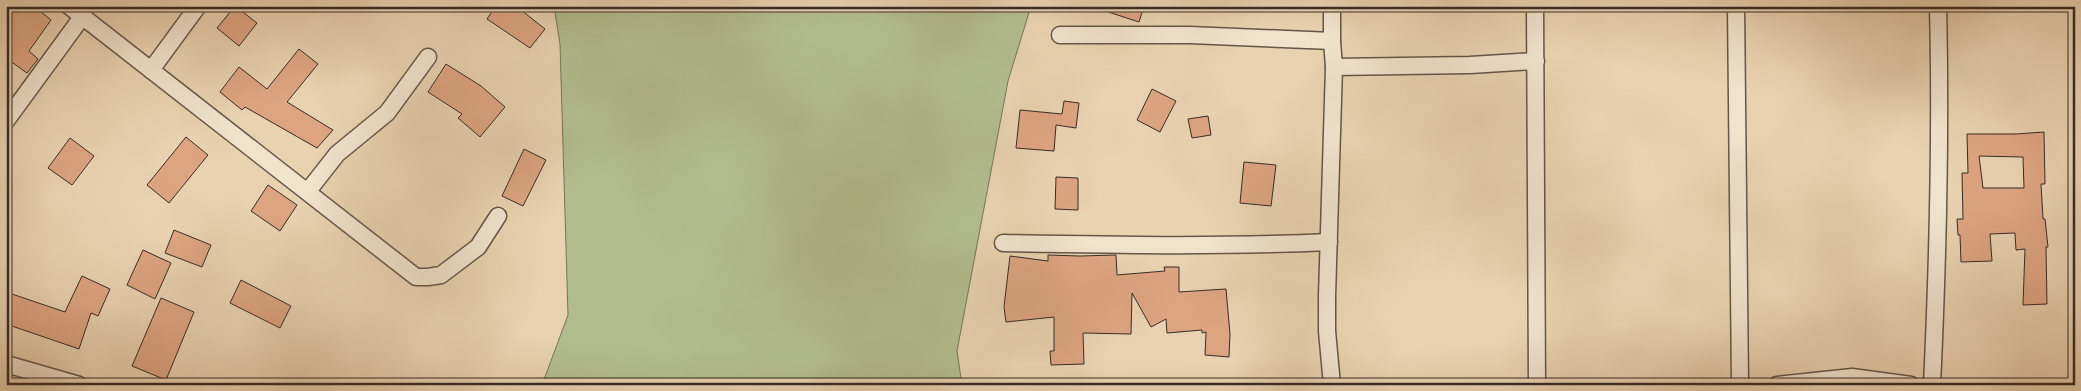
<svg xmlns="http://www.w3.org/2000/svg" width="2081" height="391" viewBox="0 0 2081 391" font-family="'Gentium Book Plus',serif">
	<rect width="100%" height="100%" fill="#e9d2b0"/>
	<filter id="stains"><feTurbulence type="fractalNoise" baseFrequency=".004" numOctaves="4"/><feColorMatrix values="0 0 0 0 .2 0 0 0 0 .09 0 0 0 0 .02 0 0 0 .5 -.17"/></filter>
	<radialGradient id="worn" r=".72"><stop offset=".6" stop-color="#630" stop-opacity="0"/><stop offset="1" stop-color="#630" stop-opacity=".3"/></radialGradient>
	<!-- green -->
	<path fill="#b2bd8e" stroke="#75745a" d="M554 6H1031L1008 81 957 351 962 385H542L568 315 560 44Z"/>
	<!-- building -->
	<g fill="#dda482" stroke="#382c25" fill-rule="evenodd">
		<path d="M6 6H34L51 20 29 51 38 59 27 73 6 58Z"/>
		<path d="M235 6 257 23 239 46 217 28Z"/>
		<path d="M496 6H516L545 29 530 48 487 19Z"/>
		<path d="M1100 6H1144L1139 22 1099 9Z"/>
		<path d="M299 49 318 64 287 102 333 130 317 148 245 107 242 110 220 92 239 67 267 89Z"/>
		<path d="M446 64 481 86 505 107 480 137 458 118 462 114 428 92Z"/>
		<path d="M1152 89 1176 101 1160 132 1137 120Z"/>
		<path d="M1064 101 1079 103 1076 128 1056 125 1054 151 1016 148 1020 110 1062 114Z"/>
		<path d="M1208 116 1211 135 1192 138 1188 119Z"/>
		<path d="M2044 132 2045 184H2041L2043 219H2045L2048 247H2046L2047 304 2023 305 2025 249 2016 250 2015 233 1990 234 1992 261 1961 262 1960 235H1958L1957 219H1963L1962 173H1968L1967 134H2016ZM1979 156 2023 157 2024 188H1983Z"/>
		<path d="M186 137 208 155 169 203 147 185Z"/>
		<path d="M70 138 94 156 72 185 48 168Z"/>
		<path d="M524 149 546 160 523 206 502 196Z"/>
		<path d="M1244 162 1276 165 1271 206 1240 203Z"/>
		<path d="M1056 177 1078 178V210L1055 209Z"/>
		<path d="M268 185 297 205 280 231 251 211Z"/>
		<path d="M174 230 211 245 202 267 165 253Z"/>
		<path d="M143 250 171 263 155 299 127 285Z"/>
		<path d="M1048 255 1080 256 1116 255 1117 275 1165 271 1164 267H1179V292L1226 289 1230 334 1229 357 1205 355 1206 332 1202 333V330L1167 333 1166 319 1151 327 1132 293 1131 334 1083 333 1084 364 1051 365 1050 351H1054V317L1006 322 1004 307 1010 256 1048 261Z"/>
		<path d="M82 276 110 289 98 316 91 313 79 349 6 324V301L9 293 65 312Z"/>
		<path d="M241 280 291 306 280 328 230 303Z"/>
		<path d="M161 298 194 312 166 380 132 366Z"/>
	</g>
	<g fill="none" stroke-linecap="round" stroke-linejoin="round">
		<defs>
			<g id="street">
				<path d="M69 6 416 277H428L441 275 478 247 498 216"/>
				<path d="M1535 6 1537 385"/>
				<path d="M1736 6 1740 385"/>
				<path d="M1060 35H1190L1332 41"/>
				<path d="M1334 67 1470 65 1536 61"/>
				<path d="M151 70 198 6"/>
				<path d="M6 121 82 17"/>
				<path d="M308 191 337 154 387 113 428 57"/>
				<path d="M1003 243C1112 245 1220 247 1329 242"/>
				<path d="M6 364 79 385"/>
				<path d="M1332 385 1327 331V296L1334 67 1332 41V6"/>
				<path d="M1777 385 1852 377 1911 385"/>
				<path d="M1932 385C1938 258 1941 133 1938 6"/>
			</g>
		</defs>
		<!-- street casing -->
		<use href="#street" stroke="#645648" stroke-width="19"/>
		<!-- street -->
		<use href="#street" stroke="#f1e2cc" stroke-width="16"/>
	</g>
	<!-- margin -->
	<rect width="2081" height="391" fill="none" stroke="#e9d2b0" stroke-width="25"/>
	<rect x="8" y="8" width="2066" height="376" fill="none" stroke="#382c25" stroke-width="2.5"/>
	<rect x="12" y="12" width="2056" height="366" fill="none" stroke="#382c25"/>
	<rect width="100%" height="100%" filter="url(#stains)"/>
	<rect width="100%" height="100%" fill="url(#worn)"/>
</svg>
